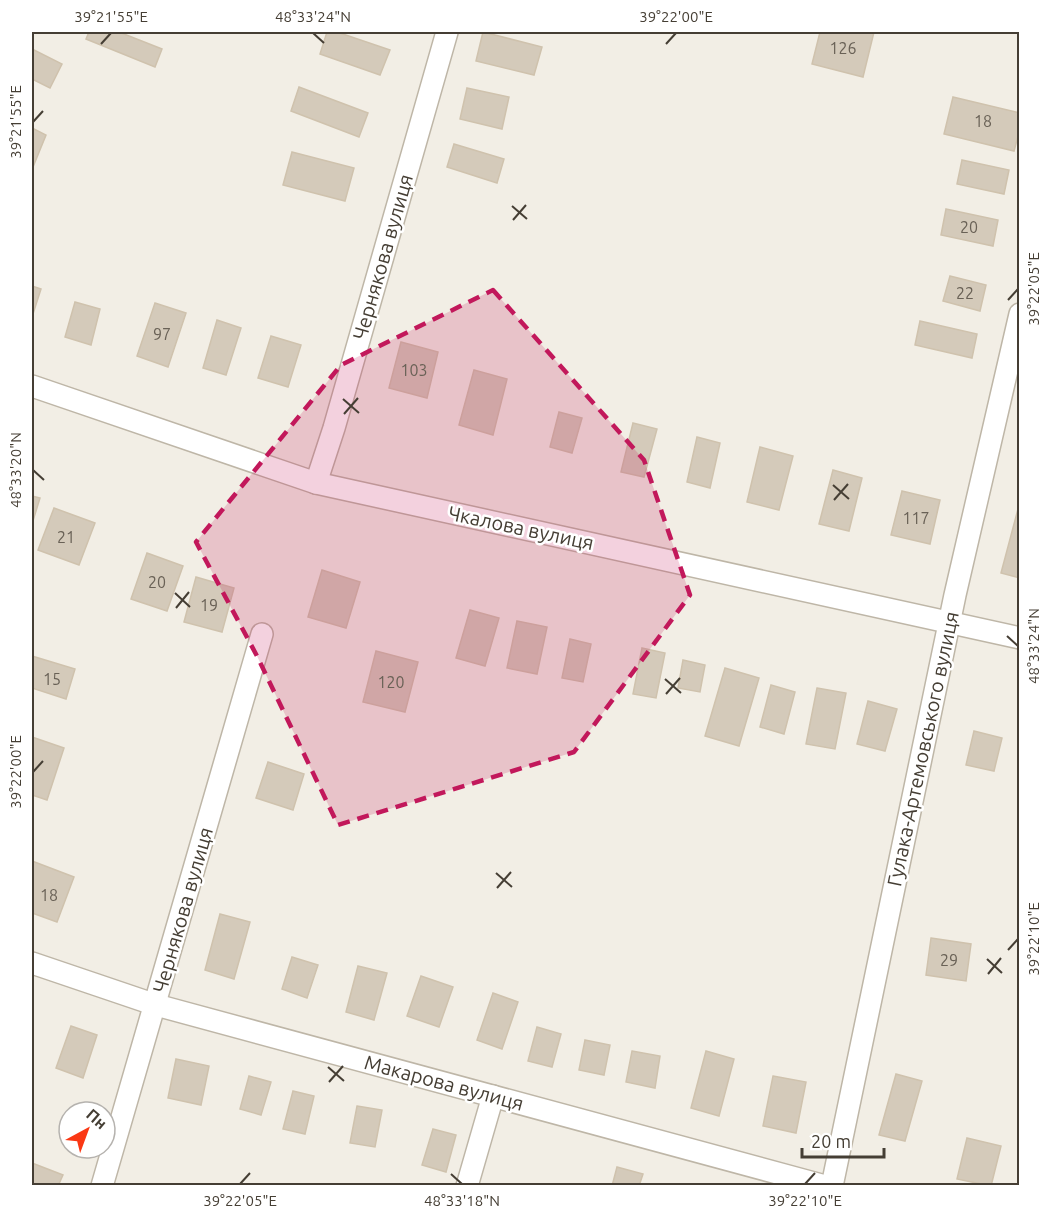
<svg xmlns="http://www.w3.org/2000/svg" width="1051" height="1217" viewBox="0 0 1051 1217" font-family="Ubuntu,sans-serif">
	<rect width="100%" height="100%" fill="#f2eee5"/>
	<!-- building -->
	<g fill="#d4caba" stroke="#cfc2ad" stroke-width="1.5">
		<path d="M89 32H119L162 49 155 67 86 39Z"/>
		<path d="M327 32H337L390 50 380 75 320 54Z"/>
		<path d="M483 32 542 47 534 75 476 61Z"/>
		<path d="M820 32H874L863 77 812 64Z"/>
		<path d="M32 49 62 64 50 88 32 79Z"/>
		<path d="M299 87 368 113 359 137 291 111Z"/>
		<path d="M467 88 509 97 502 129 460 119Z"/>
		<path d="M953 97 1020 113V129L1014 151 944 134Z"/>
		<path d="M32 128 46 135 33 167H32Z"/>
		<path d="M454 144 504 159 497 183 447 167Z"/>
		<path d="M292 152 354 168 345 201 283 185Z"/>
		<path d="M962 160 1009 170 1004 194 957 184Z"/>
		<path d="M946 209 998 220 993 246 941 235Z"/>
		<path d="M950 276 986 285 980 311 943 301Z"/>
		<path d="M32 286 41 289 32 317Z"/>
		<path d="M75 302 100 309 91 345 65 337Z"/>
		<path d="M155 303 186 313 168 367 137 356Z"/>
		<path d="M217 320 241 328 226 375 203 368Z"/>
		<path d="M920 321 977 334 972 358 915 345Z"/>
		<path d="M271 336 301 345 288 387 258 378Z"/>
		<path d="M401 342 438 352 427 398 389 388Z"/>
		<path d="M474 370 507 379 493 435 459 425Z"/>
		<path d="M559 412 582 418 572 453 550 447Z"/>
		<path d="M633 423 657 429 644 477 621 472Z"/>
		<path d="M697 437 720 443 710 488 687 482Z"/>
		<path d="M760 447 793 456 779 510 747 502Z"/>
		<path d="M833 470 862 478 849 531 819 524Z"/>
		<path d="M902 491 940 500 930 544 891 535Z"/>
		<path d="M32 496 40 498 32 524Z"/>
		<path d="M54 508 95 523 79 565 38 550Z"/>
		<path d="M1018 509H1020V578L1001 573Z"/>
		<path d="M147 553 183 566 167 611 131 599Z"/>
		<path d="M322 570 360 582 346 628 308 617Z"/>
		<path d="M196 577 234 588 222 632 184 622Z"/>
		<path d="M470 610 499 618 485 666 456 658Z"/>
		<path d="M517 621 547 627 537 674 507 668Z"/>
		<path d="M570 639 591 644 583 682 562 678Z"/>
		<path d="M642 648 665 653 656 698 633 694Z"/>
		<path d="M376 651 418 662 405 712 363 702Z"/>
		<path d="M32 656 75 669 66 699 32 688Z"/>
		<path d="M683 660 705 665 700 692 678 688Z"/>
		<path d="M725 668 759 678 739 746 705 736Z"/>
		<path d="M771 685 795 692 784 734 760 727Z"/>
		<path d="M817 688 846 693 835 749 806 744Z"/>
		<path d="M868 701 897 709 885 751 857 744Z"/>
		<path d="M974 731 1002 738 994 771 966 765Z"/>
		<path d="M32 737 64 748 47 800 32 795Z"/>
		<path d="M268 762 304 774 293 810 256 798Z"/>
		<path d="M32 861 74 877 57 922 32 913Z"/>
		<path d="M220 914 250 922 234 979 205 970Z"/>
		<path d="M931 938 971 944 966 981 926 975Z"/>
		<path d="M292 957 318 965 307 998 282 989Z"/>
		<path d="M358 966 387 973 374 1020 346 1012Z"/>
		<path d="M421 976 453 987 439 1027 407 1016Z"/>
		<path d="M493 993 518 1002 502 1049 477 1040Z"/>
		<path d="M71 1026 97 1035 83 1078 56 1068Z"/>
		<path d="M537 1027 561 1034 552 1067 528 1061Z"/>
		<path d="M585 1040 610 1045 604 1075 579 1070Z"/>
		<path d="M632 1051 660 1056 655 1088 626 1082Z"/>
		<path d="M706 1051 734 1059 719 1116 691 1108Z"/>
		<path d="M176 1059 209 1066 201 1105 168 1098Z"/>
		<path d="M896 1074 922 1081 905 1141 879 1135Z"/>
		<path d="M249 1076 271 1082 261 1115 240 1109Z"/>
		<path d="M773 1076 806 1082 796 1133 763 1126Z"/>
		<path d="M293 1091 314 1096 305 1134 283 1129Z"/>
		<path d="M357 1106 382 1110 375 1147 350 1143Z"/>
		<path d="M433 1129 456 1135 446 1172 422 1165Z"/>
		<path d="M967 1138 1001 1146 991 1186 957 1179Z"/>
		<path d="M32 1163 63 1175 58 1186H32Z"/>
		<path d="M617 1167 643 1174 639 1186H612Z"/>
	</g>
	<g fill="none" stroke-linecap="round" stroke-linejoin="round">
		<defs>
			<g id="minor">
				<path d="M32 386 316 483 1020 638"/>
				<path d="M316 483 334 428 447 32"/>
				<path d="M32 963 156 1005 825 1186"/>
				<path d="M102 1186 262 634"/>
				<path d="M467 1186 493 1096"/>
				<path d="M832 1186 955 595 1020 314"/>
			</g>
		</defs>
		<!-- minor casing -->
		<use href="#minor" stroke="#beb6a7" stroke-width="24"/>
		<!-- minor -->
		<use href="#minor" stroke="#fff" stroke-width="21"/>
	</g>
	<!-- marked area -->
	<path fill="#c2185b" fill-opacity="0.2" stroke="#c2185b" stroke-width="4.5" stroke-dasharray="12 8" stroke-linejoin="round" d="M493 290 644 460 690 595 574 752 338 825 257 656 196 542 341 365Z"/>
	<!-- ticks -->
	<path fill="none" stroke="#453e34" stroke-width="2" d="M313 33 324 43M101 44 111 33M666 44 676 33M33 122 43 111M512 206 527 219M513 220 526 205M1008 300 1018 289M343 399 359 413M344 414 358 398M33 470 44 480M833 485 849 499M834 500 848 484M175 593 190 607M176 608 189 592M1007 636 1018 646M665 679 681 693M666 694 680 678M33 772 43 761M496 873 512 887M497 888 511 872M1008 950 1018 939M987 959 1002 973M988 974 1001 958M328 1067 344 1081M329 1082 343 1066M451 1174 462 1184M240 1184 250 1173M805 1184 815 1173"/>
	<g text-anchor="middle" stroke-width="5" stroke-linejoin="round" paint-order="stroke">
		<!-- number labels -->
		<g font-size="16" fill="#696156">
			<text x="843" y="54">126</text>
			<text x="983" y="127">18</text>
			<text x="969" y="233">20</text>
			<text x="965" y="299">22</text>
			<text x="162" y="340">97</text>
			<text x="414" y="376">103</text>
			<text x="916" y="524">117</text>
			<text x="66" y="543">21</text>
			<text x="157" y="588">20</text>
			<text x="209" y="611">19</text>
			<text x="52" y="685">15</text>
			<text x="391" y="688">120</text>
			<text x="49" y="901">18</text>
			<text x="949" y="966">29</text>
		</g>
		<!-- street labels -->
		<g font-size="20" fill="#453e34" stroke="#fff">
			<text transform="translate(383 257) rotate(-74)" y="7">Чернякова вулиця</text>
			<text transform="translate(521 528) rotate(12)" y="7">Чкалова вулиця</text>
			<text transform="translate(923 749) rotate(-78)" y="7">Гулака-Артемовського вулиця</text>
			<text transform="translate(183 910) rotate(-74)" y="7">Чернякова вулиця</text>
			<text transform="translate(444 1083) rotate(15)" y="7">Макарова вулиця</text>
		</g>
	</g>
	<!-- border -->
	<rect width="1051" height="1217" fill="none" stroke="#ffffff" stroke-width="66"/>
	<!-- north arrow -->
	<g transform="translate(87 1130) rotate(41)"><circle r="28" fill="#ffffff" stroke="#b5b2ae" stroke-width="1.5"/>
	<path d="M0-4.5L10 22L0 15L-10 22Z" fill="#fa3814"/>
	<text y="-9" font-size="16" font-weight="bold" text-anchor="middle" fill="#453e34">Пн</text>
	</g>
	<!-- scale -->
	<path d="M802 1148v9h82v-9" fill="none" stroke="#453e34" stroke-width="3"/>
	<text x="811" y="1148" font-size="18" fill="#453e34" stroke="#ffffff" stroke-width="4.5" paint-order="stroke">20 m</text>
	<rect x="33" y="33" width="985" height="1151" fill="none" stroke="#453e34" stroke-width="2"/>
	<g font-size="15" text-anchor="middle" fill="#453e34">
		<text x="111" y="22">39°21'55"E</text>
		<text x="313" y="22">48°33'24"N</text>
		<text x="676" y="22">39°22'00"E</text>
		<text transform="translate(16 122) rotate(-90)" y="5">39°21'55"E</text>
		<text transform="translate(1034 289) rotate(-90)" y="5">39°22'05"E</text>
		<text transform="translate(16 470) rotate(-90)" y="5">48°33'20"N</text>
		<text transform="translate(1034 646) rotate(-90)" y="5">48°33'24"N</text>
		<text transform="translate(16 772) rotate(-90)" y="5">39°22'00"E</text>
		<text transform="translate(1034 939) rotate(-90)" y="5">39°22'10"E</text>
		<text x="240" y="1206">39°22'05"E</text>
		<text x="462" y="1206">48°33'18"N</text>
		<text x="805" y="1206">39°22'10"E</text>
	</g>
</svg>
